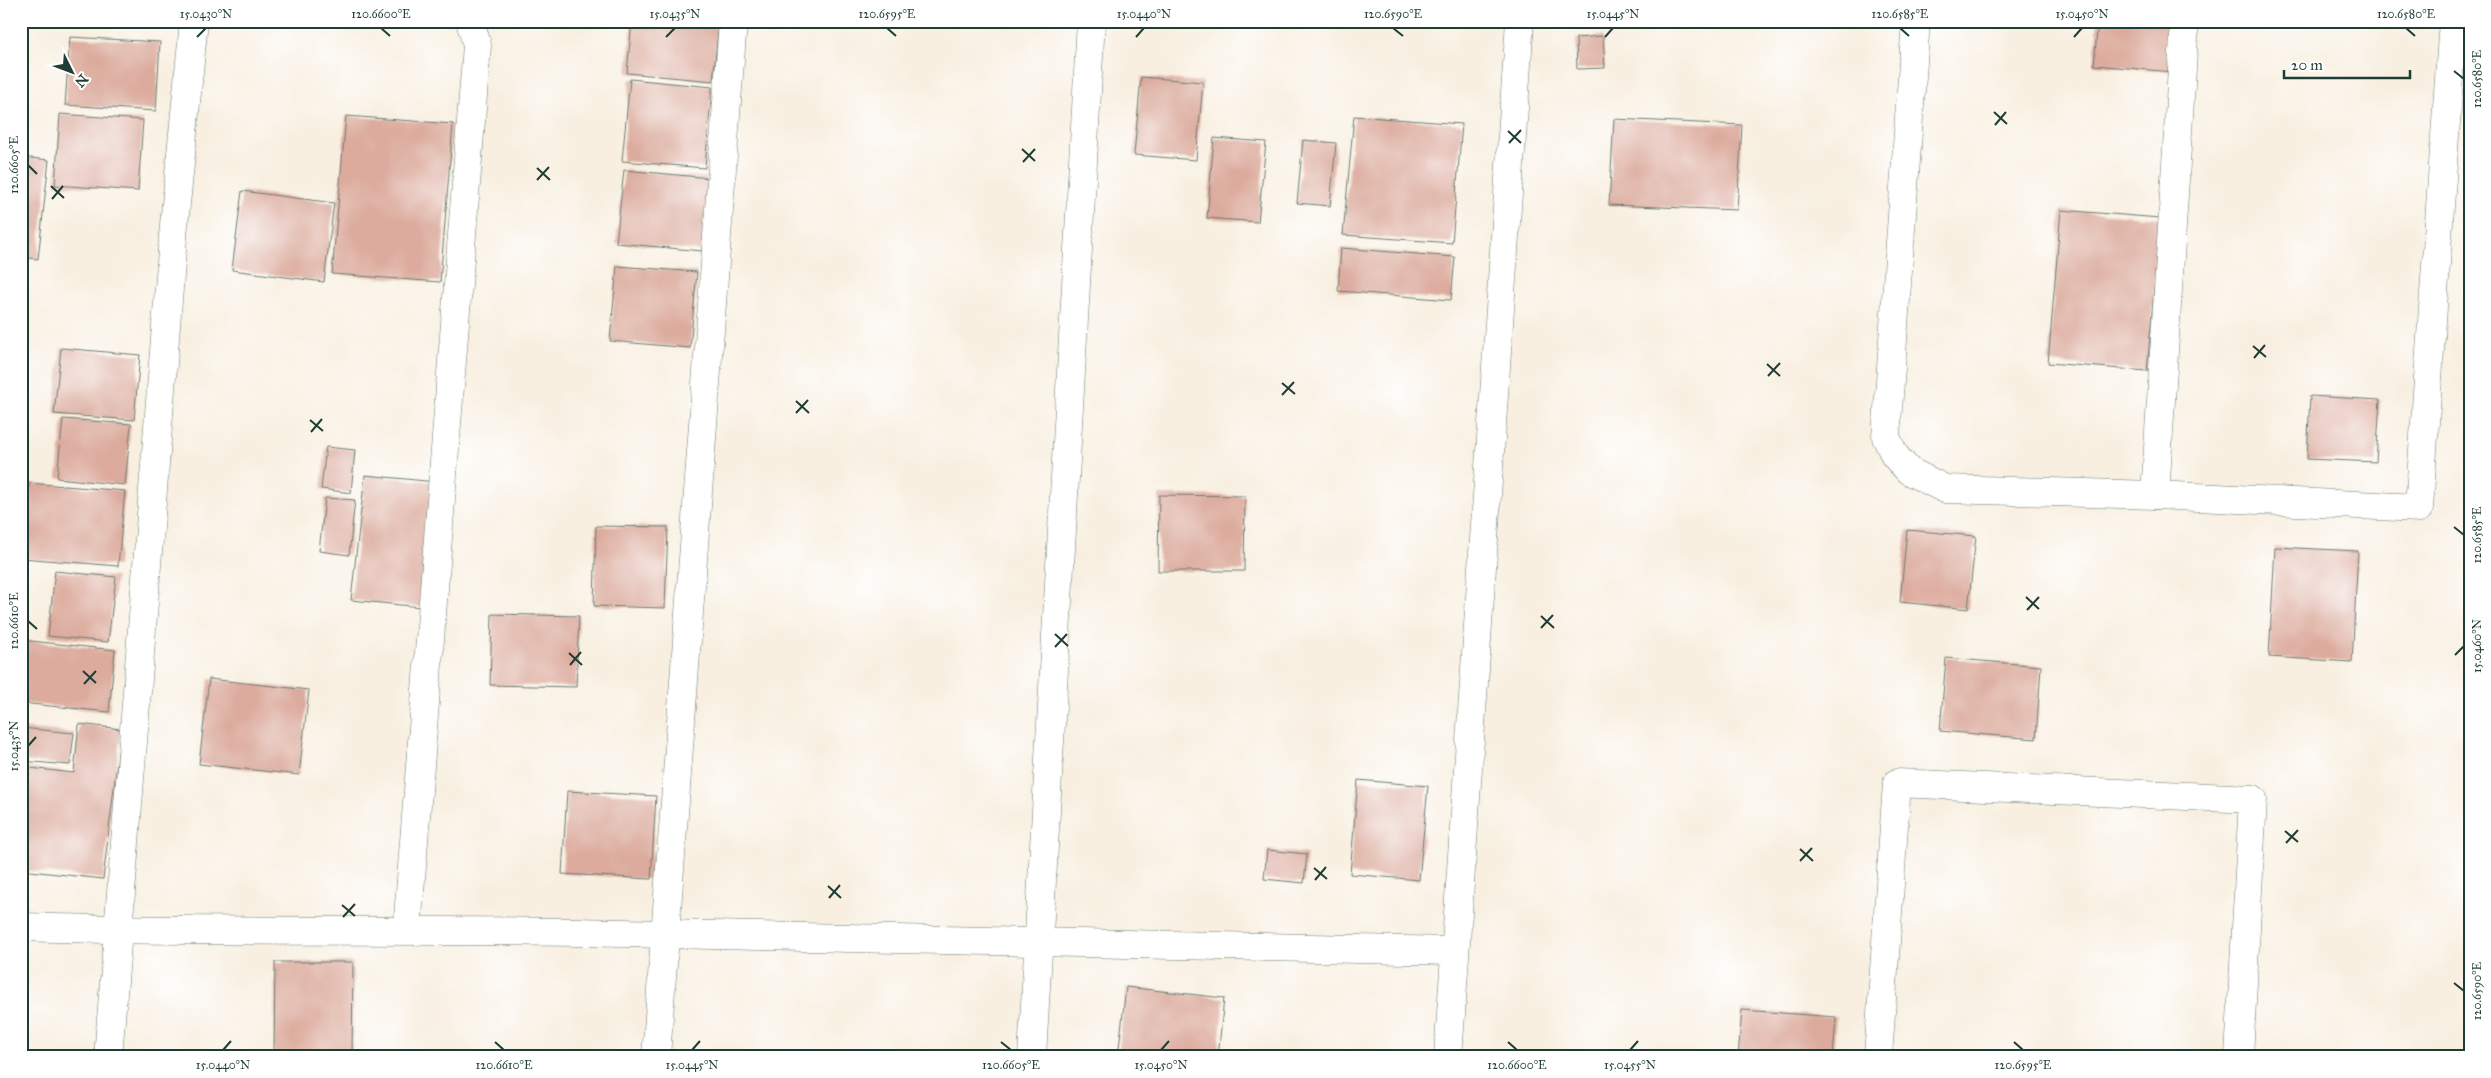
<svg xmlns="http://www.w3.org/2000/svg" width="2491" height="1078" viewBox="0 0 2491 1078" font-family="'IM FELL Great Primer',serif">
	<rect width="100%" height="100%" fill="#fff"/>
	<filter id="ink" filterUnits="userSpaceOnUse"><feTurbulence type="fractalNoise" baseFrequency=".02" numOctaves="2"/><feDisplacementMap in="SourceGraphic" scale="10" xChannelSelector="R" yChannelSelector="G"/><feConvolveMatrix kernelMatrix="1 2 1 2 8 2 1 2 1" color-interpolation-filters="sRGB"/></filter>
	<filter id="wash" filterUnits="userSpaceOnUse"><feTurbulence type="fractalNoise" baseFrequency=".0096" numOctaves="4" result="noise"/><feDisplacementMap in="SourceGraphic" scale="20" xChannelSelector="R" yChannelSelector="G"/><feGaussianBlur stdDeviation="1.12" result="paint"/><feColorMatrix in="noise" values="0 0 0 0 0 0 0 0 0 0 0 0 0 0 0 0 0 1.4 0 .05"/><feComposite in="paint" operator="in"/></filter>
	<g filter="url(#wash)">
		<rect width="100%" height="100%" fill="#f8efe0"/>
		<g id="blocks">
			<!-- building -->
			<g fill="#dcab9d">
				<path d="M632 21 719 22 713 81 627 73Z"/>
				<path d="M2098 21H2177L2173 72 2094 65Z"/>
				<path d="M1603 36 1605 68 1577 69 1576 38Z"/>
				<path d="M70 37 160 42 156 111 65 105Z"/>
				<path d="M1141 77 1203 82 1196 160 1134 155Z"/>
				<path d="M630 79 712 87 705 168 622 161Z"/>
				<path d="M60 114 143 120 138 191 55 185Z"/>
				<path d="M346 116 453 124 440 282 332 274Z"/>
				<path d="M1354 116 1462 124 1452 243 1343 235Z"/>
				<path d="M1614 119 1742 125 1737 210 1609 205Z"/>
				<path d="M1214 138 1266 142 1258 222 1207 218Z"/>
				<path d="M1303 140 1336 143 1330 206 1297 203Z"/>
				<path d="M21 157 49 160 38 259 21 257Z"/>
				<path d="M624 170 710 178 702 251 616 243Z"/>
				<path d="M242 191 334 203 324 282 232 270Z"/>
				<path d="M2061 210 2160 218 2147 371 2048 363Z"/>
				<path d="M1341 248 1455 257 1451 300 1338 291Z"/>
				<path d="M617 266 697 272 690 348 610 341Z"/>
				<path d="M61 348 140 355 134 420 54 414Z"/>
				<path d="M2310 396 2380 400 2376 462 2307 459Z"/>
				<path d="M63 419 131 424 125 485 57 478Z"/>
				<path d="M326 447 355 450 351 493 321 489Z"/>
				<path d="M365 475 436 482 421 607 351 600Z"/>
				<path d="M29 483 125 491 118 566 22 558Z"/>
				<path d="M1159 495 1245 496 1244 571H1158Z"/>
				<path d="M325 498 355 500 349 555 319 551Z"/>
				<path d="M596 526 668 527 665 608 594 606Z"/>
				<path d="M1907 530 1976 536 1968 609 1900 602Z"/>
				<path d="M2275 547 2358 551 2352 662 2269 657Z"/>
				<path d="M55 571 116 577 108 642 48 636Z"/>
				<path d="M492 614 579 616 576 687 490 685Z"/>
				<path d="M21 640 115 650 109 712 21 703Z"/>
				<path d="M1946 658 2041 666 2036 739 1940 731Z"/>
				<path d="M209 679 309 690 299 775 199 764Z"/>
				<path d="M79 724 121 729 103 879 21 870V767L74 773Z"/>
				<path d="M21 728 74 733 70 765 21 761Z"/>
				<path d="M1358 780 1428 786 1419 880 1350 874Z"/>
				<path d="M567 791 656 796 651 879 562 874Z"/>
				<path d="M1267 850 1307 854 1304 883 1264 879Z"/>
				<path d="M275 962H353L352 1057H274Z"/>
				<path d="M1126 987 1224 998 1218 1057H1118Z"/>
				<path d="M1742 1010 1836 1017 1833 1057H1738Z"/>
			</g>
		</g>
	</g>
	<g filter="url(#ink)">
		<use href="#blocks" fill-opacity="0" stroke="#6b7b70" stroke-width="1"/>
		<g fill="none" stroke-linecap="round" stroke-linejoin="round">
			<defs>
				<g id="street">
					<path d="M1916 21 1886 437 1895 456 1909 471 1945 489 2155 495 2419 508 2453 21"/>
					<path d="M2155 495 2185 21"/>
					<path d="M21 927C206 933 391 929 576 932 868 936 1161 945 1454 951"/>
					<path d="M407 930 477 45 470 21"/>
					<path d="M108 1057 174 225 194 21"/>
					<path d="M656 1057 733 21"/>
					<path d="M1032 1057 1091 21"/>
					<path d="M1448 1057 1520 21"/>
					<path d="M1878 1057 1897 783 2253 799 2239 1057"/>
				</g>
			</defs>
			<!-- street casing -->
			<use href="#street" stroke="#6b7b70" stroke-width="29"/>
			<!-- street -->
			<use href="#street" stroke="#fff" stroke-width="28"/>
		</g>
	</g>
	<!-- ticks -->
	<path fill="none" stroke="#1f3d34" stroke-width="2" d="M381 28 390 36M887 28 896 36M1393 28 1403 36M1900 28 1909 36M2406 28 2415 36M197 37 206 28M666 37 675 28M1136 37 1144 28M1605 37 1613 28M2074 37 2082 28M2454 71 2464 79M1994 112 2007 124M1995 125 2006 112M1508 131 1521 143M1509 143 1521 130M1022 149 1035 161M1023 162 1035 149M28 165 37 174M537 168 550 180M537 180 549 167M51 186 64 198M52 199 63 186M2253 346 2266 357M2254 358 2265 345M1767 364 1780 376M1768 376 1780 363M1282 383 1295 394M1282 395 1294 382M796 401 809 413M796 413 808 400M310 420 323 431M311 432 322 419M2454 527 2464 535M2026 597 2039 609M2027 610 2039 597M1541 616 1554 628M28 621 37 629M1541 628 1553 615M1055 634 1068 646M1055 647 1067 634M569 653 582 665M2455 655 2464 646M570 665 581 652M83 671 96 683M84 684 96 671M28 746 36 737M2285 831 2298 842M2286 843 2298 830M1800 849 1813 861M1800 861 1812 848M1314 868 1327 879M1315 880 1326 867M828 886 841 898M829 898 840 885M342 905 355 916M343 917 355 904M2454 983 2464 991M495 1042 504 1050M1001 1042 1011 1050M1508 1042 1517 1050M2014 1042 2023 1050M223 1050 231 1041M692 1050 700 1041M1161 1050 1169 1041M1630 1050 1638 1041"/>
	<!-- margin -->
	<rect width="2491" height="1078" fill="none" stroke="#fff" stroke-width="55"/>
	<!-- north arrow -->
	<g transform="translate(72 72) rotate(132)" stroke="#ffffff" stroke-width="4" paint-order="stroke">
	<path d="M0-4L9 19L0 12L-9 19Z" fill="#1f3d34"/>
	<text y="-8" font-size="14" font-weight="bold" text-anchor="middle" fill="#1f3d34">N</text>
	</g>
	<!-- scale -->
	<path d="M2284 70v8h126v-8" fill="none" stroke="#1f3d34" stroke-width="2.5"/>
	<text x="2291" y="70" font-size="15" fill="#1f3d34" stroke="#ffffff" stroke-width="4" paint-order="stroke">20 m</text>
	<rect x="28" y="28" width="2436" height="1022" fill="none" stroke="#1f3d34" stroke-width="2"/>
	<g font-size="12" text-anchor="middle" fill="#1f3d34">
		<text x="206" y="18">15.0430°N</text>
		<text x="381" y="18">120.6600°E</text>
		<text x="675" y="18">15.0435°N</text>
		<text x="887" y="18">120.6595°E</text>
		<text x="1144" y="18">15.0440°N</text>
		<text x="1393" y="18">120.6590°E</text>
		<text x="1613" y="18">15.0445°N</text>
		<text x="1900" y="18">120.6585°E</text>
		<text x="2082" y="18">15.0450°N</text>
		<text x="2406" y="18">120.6580°E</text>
		<text transform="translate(2477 79) rotate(-90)" y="4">120.6580°E</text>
		<text transform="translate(14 165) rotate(-90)" y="4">120.6605°E</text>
		<text transform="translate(2477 535) rotate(-90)" y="4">120.6585°E</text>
		<text transform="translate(14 621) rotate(-90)" y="4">120.6610°E</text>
		<text transform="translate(2477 646) rotate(-90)" y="4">15.0460°N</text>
		<text transform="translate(14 746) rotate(-90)" y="4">15.0435°N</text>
		<text transform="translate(2477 991) rotate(-90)" y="4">120.6590°E</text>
		<text x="223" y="1069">15.0440°N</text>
		<text x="504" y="1069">120.6610°E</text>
		<text x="692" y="1069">15.0445°N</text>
		<text x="1011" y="1069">120.6605°E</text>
		<text x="1161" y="1069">15.0450°N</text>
		<text x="1517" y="1069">120.6600°E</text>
		<text x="1630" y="1069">15.0455°N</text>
		<text x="2023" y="1069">120.6595°E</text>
	</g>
</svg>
